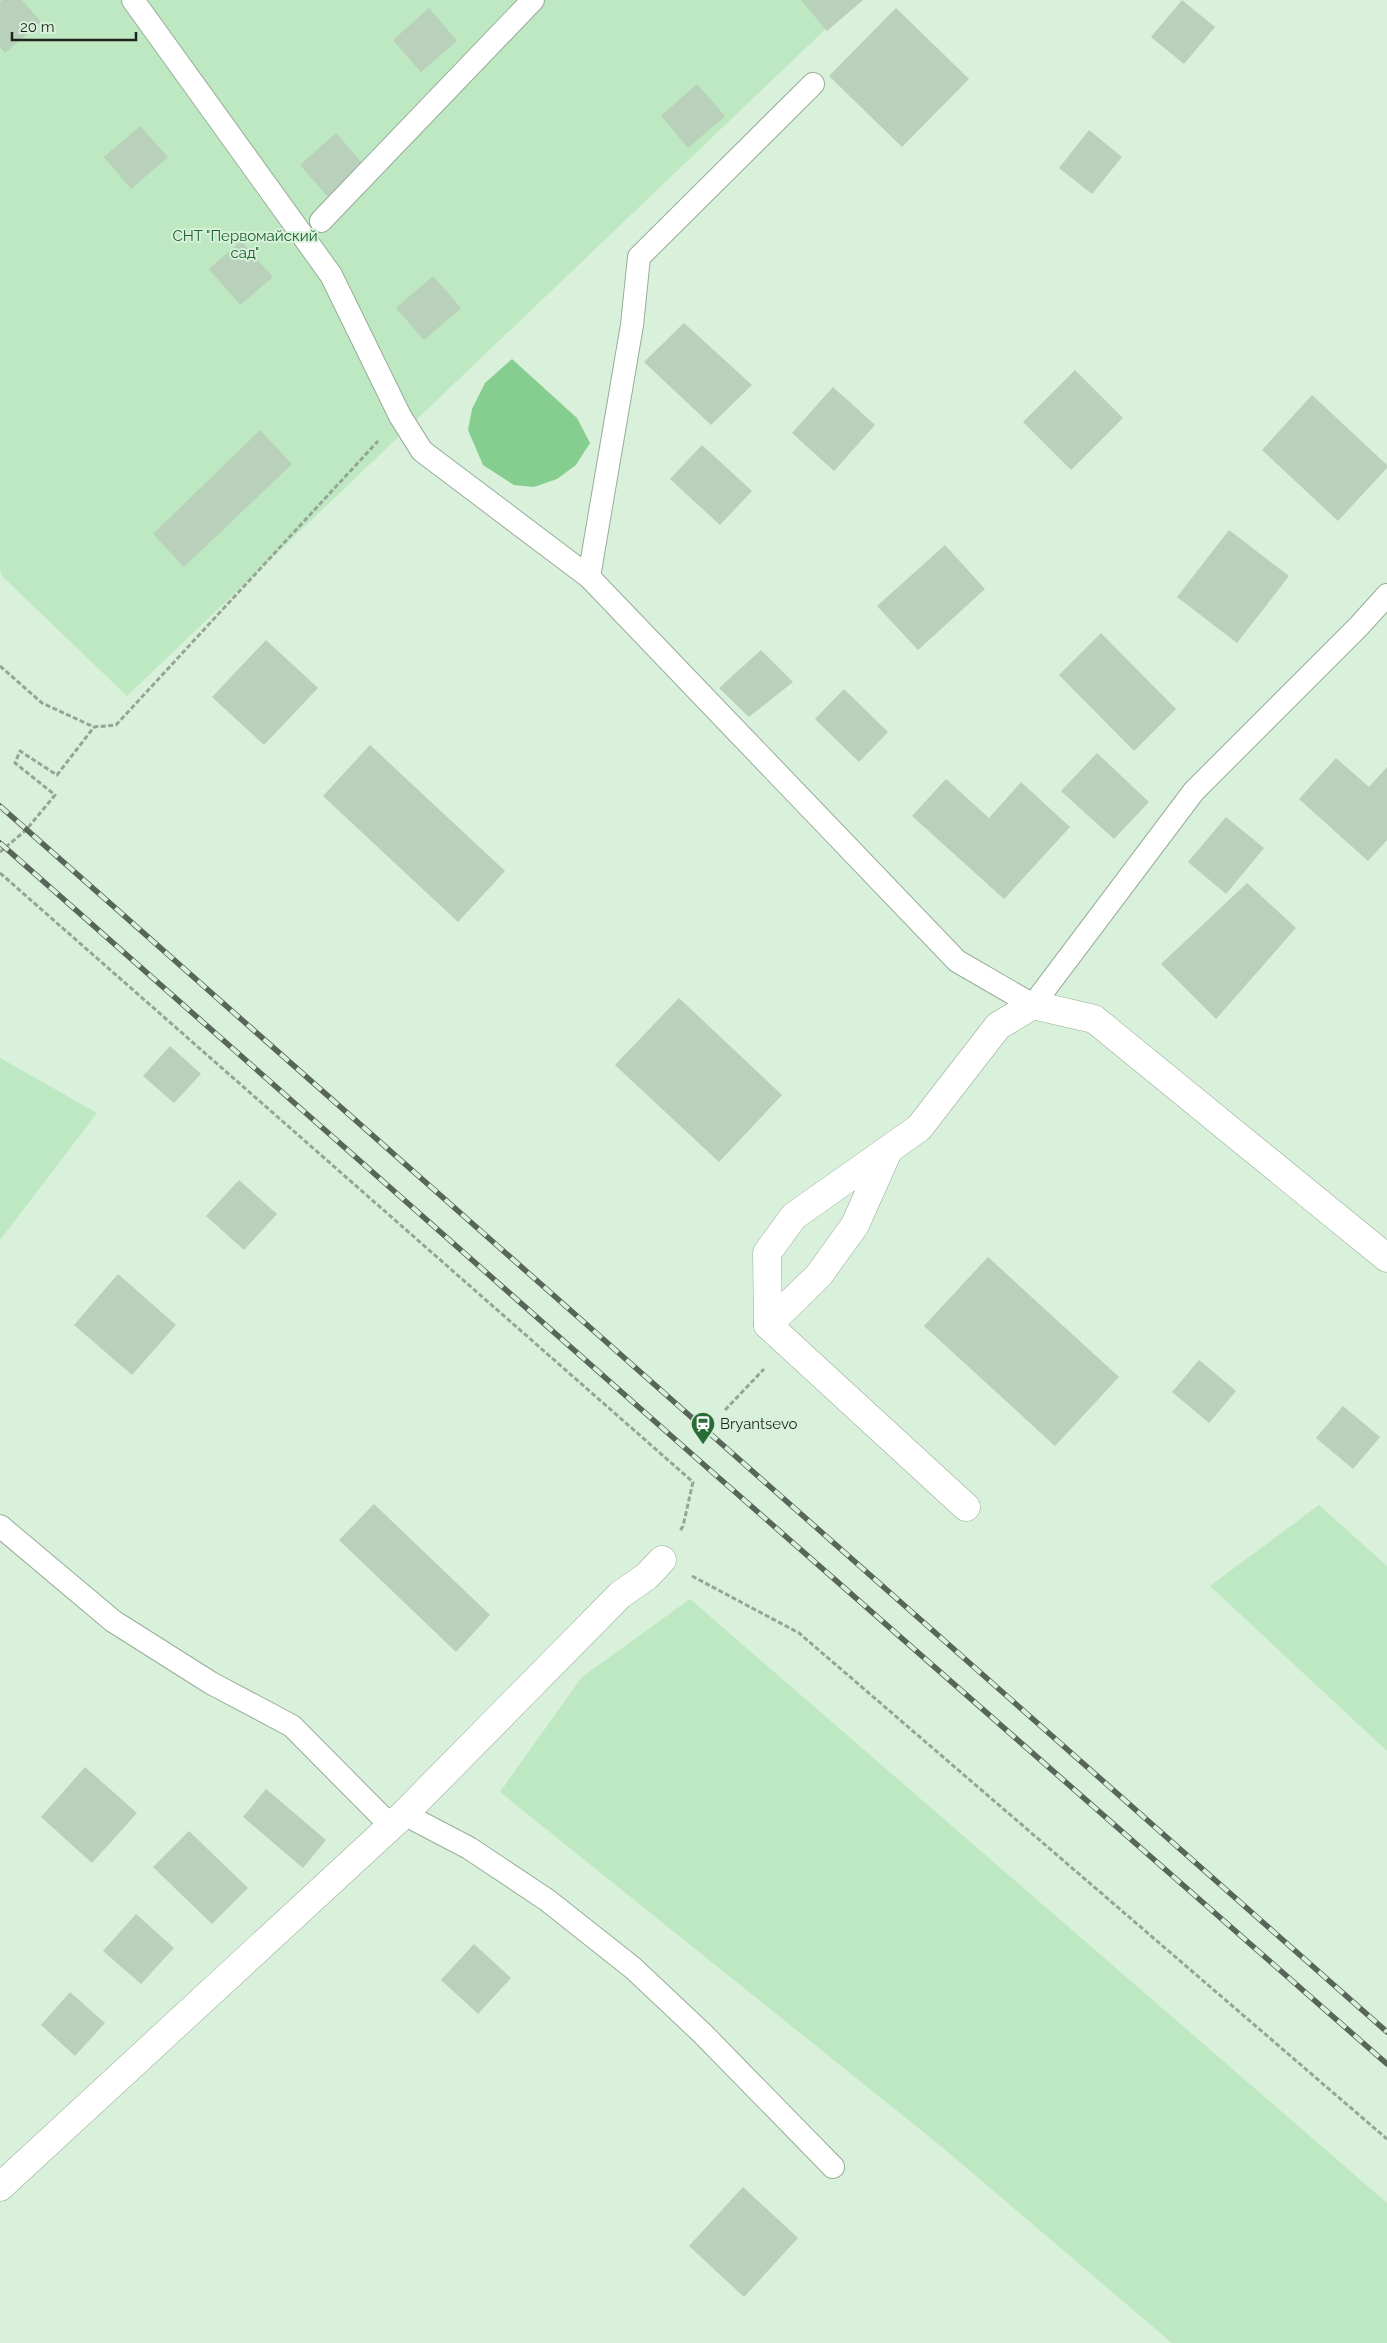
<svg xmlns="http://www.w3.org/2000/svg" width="1387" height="2343" viewBox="0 0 1387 2343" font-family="Raleway,sans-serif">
	<rect width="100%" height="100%" fill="#d9f0db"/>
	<!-- green -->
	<g fill="#bde8c1">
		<path d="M0 0H856L127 696 3 577 0 571Z"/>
		<path d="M0 1058 97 1113 0 1240Z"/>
		<path d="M1319 1505 1387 1566V1751L1210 1586Z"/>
		<path d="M690 1599 1387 2203V2343H1172L942 2147 500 1792 582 1677Z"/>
	</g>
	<!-- water -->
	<path fill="#86cd90" d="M512 359 577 418 590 443 576 465 557 479 534 487 514 485 483 465 468 430 472 409 485 383Z"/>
	<!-- building -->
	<g fill="#b9d0bb">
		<path d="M2 0H22L41 22 5 53 0 47V2Z"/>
		<path d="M801 0H863L827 31Z"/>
		<path d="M1182 0 1215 27 1184 64 1151 37Z"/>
		<path d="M429 8 457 41 421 72 393 40Z"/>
		<path d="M896 8 969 79 902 147 829 76Z"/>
		<path d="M697 84 725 116 688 148 661 116Z"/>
		<path d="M140 126 168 157 131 189 104 157Z"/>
		<path d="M1089 130 1122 157 1092 194 1059 168Z"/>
		<path d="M336 133 364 165 328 197 300 165Z"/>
		<path d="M241 241 273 277 240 305 209 269Z"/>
		<path d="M433 276 461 308 424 340 396 308Z"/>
		<path d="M684 323 752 385 711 425 644 362Z"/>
		<path d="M1075 370 1123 418 1071 470 1023 422Z"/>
		<path d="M833 387 875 425 834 471 792 433Z"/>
		<path d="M1312 395 1387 465V468L1338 521 1262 450Z"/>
		<path d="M260 430 292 464 184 567 153 534Z"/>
		<path d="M702 445 752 491 720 525 670 479Z"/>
		<path d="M1229 530 1289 576 1237 643 1177 597Z"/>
		<path d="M945 545 985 589 918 650 877 606Z"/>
		<path d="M1101 633 1176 709 1134 751 1059 675Z"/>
		<path d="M266 640 318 688 264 745 212 697Z"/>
		<path d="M761 650 793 682 749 717 719 688Z"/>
		<path d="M844 689 888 732 859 762 815 719Z"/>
		<path d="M370 745 505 871 458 922 323 796Z"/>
		<path d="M1097 753 1149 802 1114 839 1061 791Z"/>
		<path d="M1336 758 1369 787 1387 767V840L1368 861 1299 799Z"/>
		<path d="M946 779 989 818 1021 782 1070 827 1004 899 912 816Z"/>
		<path d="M1226 817 1264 848 1226 894 1188 862Z"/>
		<path d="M1247 883 1296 928 1216 1019 1161 964Z"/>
		<path d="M679 998 782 1095 719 1162 615 1065Z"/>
		<path d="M170 1046 201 1074 174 1103 143 1076Z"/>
		<path d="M239 1180 277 1214 244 1250 206 1216Z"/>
		<path d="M988 1257 1119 1377 1055 1446 924 1326Z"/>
		<path d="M118 1274 176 1325 132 1375 74 1325Z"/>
		<path d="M1199 1360 1236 1391 1209 1423 1172 1392Z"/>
		<path d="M1343 1406 1380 1437 1353 1469 1316 1438Z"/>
		<path d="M374 1504 490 1615 456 1652 339 1540Z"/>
		<path d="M85 1767 137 1813 92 1863 41 1817Z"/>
		<path d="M266 1789 326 1840 303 1868 243 1817Z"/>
		<path d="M189 1831 248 1888 212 1924 153 1867Z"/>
		<path d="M136 1914 174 1948 141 1984 103 1951Z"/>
		<path d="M474 1944 511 1978 478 2014 441 1980Z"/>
		<path d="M70 1992 105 2023 75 2056 41 2025Z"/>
		<path d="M743 2187 798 2238 744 2297 689 2246Z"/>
	</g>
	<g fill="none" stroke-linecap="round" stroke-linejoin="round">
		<defs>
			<g id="service">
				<path d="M133 0 331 275 400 416 422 451 589 577 957 961 1033 1005 1194 791 1359 626 1387 595"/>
				<path d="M321 221 533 0"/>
				<path d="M589 577 632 325 639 257 813 84"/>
				<path d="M0 1526 113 1621 211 1683 292 1726 391 1826"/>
				<path d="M404 1814 469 1848 547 1900 633 1968 703 2034 833 2167"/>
			</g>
			<g id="minor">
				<path d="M768 1325 819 1275 855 1225 888 1151"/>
				<path d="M966 1507 768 1325 767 1253 794 1216 919 1128 998 1026 1033 1005 1094 1019 1387 1258"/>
				<path d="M0 2187 404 1814 620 1595 647 1576 662 1560"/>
			</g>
		</defs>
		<!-- service casing -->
		<use href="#service" stroke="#97ad99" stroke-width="24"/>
		<!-- minor casing -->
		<use href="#minor" stroke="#97ad99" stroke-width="29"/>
		<!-- path -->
		<g stroke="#94a696" stroke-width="3" stroke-dasharray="5 2.5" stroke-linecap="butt">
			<path d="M0 666 42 703 94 727 116 725 378 441"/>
			<path d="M0 852 26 830 55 795 15 763 20 751 57 775 94 727"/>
			<path d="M0 873 693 1482 683 1526 680 1531"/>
			<path d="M725 1410 764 1369"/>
			<path d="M692 1576 799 1633 1387 2139"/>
		</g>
		<!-- service -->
		<use href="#service" stroke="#fff" stroke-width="22"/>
		<!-- minor -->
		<use href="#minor" stroke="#fff" stroke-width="28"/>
		<defs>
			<g id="rail">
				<path d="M0 806 1387 2032"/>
				<path d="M0 843 694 1456 1387 2064"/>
			</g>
		</defs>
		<!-- rail casing -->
		<use href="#rail" stroke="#586559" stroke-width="5.5"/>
		<!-- rail -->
		<use href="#rail" stroke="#d9f0db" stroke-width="4" stroke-dasharray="11" stroke-linecap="butt"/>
	</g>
	<!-- icons -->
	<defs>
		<symbol id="station-pin" viewBox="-11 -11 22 30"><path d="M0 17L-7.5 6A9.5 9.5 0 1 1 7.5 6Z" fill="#286c37" stroke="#d9f0db"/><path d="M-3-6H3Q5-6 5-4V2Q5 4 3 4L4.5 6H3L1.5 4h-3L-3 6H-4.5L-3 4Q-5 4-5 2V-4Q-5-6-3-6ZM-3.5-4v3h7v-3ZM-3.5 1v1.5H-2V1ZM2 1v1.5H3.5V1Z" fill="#fff"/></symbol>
	</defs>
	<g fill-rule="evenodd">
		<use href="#station-pin" x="689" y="1410" width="28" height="38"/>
	</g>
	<g text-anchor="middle" stroke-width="4" stroke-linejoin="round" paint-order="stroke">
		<!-- park labels -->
		<g font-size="15" fill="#1a652d" stroke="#d9f0db">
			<text x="245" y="241">СНТ "Первомайский<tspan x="245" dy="17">сад"</tspan></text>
		</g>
		<!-- poi labels -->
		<g font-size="15" fill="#1d251e" stroke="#d9f0db" text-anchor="start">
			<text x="720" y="1429">Bryantsevo</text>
		</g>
	</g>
	<!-- scale -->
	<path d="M12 32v8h124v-8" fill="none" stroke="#1d251e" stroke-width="2.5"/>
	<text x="20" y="32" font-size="15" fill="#1d251e" stroke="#d9f0db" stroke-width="4" paint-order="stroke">20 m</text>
</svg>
